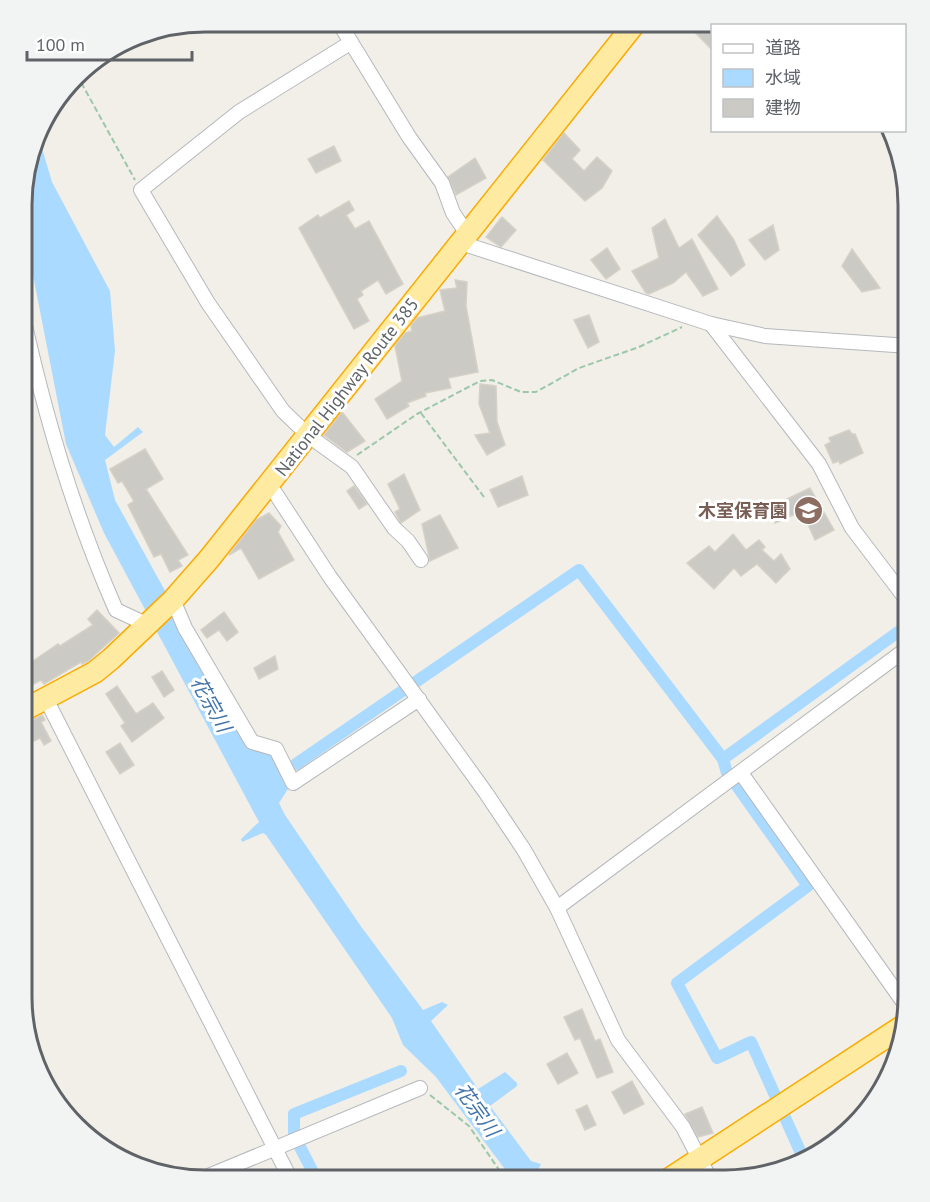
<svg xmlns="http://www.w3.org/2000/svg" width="930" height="1202" viewBox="0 0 930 1202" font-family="'PT Sans','Noto Sans JP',sans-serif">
	<rect width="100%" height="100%" fill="#f1efe8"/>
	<!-- water -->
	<path fill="#aadaff" d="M38 135 52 182 110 291 115 351 105 435 114 447 138 427 143 432 105 460 115 500 250 745 271 751 288 789 279 803 285 815 360 925 423 1010 442 1002 448 1005 431 1021 478 1089 505 1072 517 1083V1086L490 1106 531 1161 541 1164 538 1170 544 1180H513L436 1077 403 1045 392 1018 266 835 263 833 242 842 241 839 259 822 104 533 66 444 23 224V181Z"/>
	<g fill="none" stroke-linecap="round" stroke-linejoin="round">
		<!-- canal -->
		<g stroke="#aadaff" stroke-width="12">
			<path d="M723 759 727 773"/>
			<path d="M296 764 579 570 723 759 909 624"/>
			<path d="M737 786 808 886 677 983 717 1058 751 1042 805 1162"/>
			<path d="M294 1137V1114L401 1071"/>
			<path d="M299 1145 317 1180"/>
		</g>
	</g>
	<!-- building -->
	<g fill="#cccac5" stroke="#d6d1c6" stroke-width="1.5">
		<path d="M685 22 712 23V50Z"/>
		<path d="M564 133 580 150 572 159 584 171 597 157 612 171 602 188 585 201 543 160Z"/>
		<path d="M334 146 341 161 316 173 308 159Z"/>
		<path d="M475 158 486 178 456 195 448 177Z"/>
		<path d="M349 201 354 210 346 215 355 229 369 221 403 284 386 294 378 280 361 291 363 295 357 299 369 321 354 329 299 228 318 215 320 218Z"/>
		<path d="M717 216 734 240 745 265 731 276 698 235Z"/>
		<path d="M502 217 516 230 501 247 486 237Z"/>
		<path d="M665 219 679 248 692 239 718 289 703 296 686 272 673 283 649 294 646 293 632 271 659 258 652 228Z"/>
		<path d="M773 225 779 250 765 260 749 240Z"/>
		<path d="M607 248 620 269 606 279 591 260Z"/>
		<path d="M852 249 880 288 862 292 842 266Z"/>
		<path d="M455 280 467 282 466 306 478 372 448 378 451 388 425 393 426 396 407 403 409 406 387 419 375 399 402 381 395 346 405 333 412 331 411 326 417 318 445 311 440 290 457 288Z"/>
		<path d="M589 315 599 342 588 348 574 320Z"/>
		<path d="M480 384 496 386 497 422 505 445 487 455 475 435 490 433 479 404Z"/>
		<path d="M342 412 365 441 347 452 324 435Z"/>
		<path d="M849 430 852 434H855L863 453 840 464 839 461 833 463 825 445 831 442 829 438Z"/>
		<path d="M145 449 163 479 146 489 188 555 178 560 182 566 170 572 161 554 154 557 128 505 134 501 122 481 118 483 110 469Z"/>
		<path d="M404 474 420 510 401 523 395 512 400 509 388 484Z"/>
		<path d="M522 476 528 495 498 507 490 490Z"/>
		<path d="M354 486 367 504 359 509 347 491Z"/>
		<path d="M810 488 834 530 815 540 802 511 775 523 768 508Z"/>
		<path d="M269 513 281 526 278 532 294 560 259 579 241 548 229 555 256 520Z"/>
		<path d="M440 515 458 548 430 561 422 524Z"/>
		<path d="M733 534 746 550 759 540 765 547 762 550 774 561 781 554 790 569 776 583 757 564 741 576 734 568 714 589 687 563 709 546 715 552Z"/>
		<path d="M97 610 119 633 88 661 82 664 81 662 44 684 41 680 22 690V664L28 660 30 663 58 644 60 646 93 625 88 619Z"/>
		<path d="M224 612 238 632 227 641 219 630 207 638 201 630Z"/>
		<path d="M275 656 278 669 259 679 254 668Z"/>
		<path d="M162 671 174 690 164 697 152 677Z"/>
		<path d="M117 686 136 714 153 703 164 718 132 742 121 726 125 723 106 694Z"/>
		<path d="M42 715 45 720 41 722 51 741 44 745 40 738 34 741 27 727 33 724 31 721Z"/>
		<path d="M120 743 134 765 120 774 106 752Z"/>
		<path d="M582 1009 595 1041 600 1039 613 1072 597 1078 580 1038 575 1040 564 1017Z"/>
		<path d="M567 1053 578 1073 558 1084 547 1064Z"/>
		<path d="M632 1081 644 1104 624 1114 612 1092Z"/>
		<path d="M587 1105 596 1125 585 1130 576 1110Z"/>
		<path d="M702 1107 713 1133 698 1137 685 1114Z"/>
	</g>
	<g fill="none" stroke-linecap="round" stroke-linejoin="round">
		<defs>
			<g id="minor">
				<path d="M338 21 409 137 442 183 453 213 468 235"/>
				<path d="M350 43 239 112 141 190 208 303 283 411 309 436 352 467 394 528 408 541 421 560"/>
				<path d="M461 243 711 324 765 336 909 346"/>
				<path d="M22 312C45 416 73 512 116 610L146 624"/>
				<path d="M711 324 819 464 852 528 909 603"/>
				<path d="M270 485 330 577 486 793 524 850 557 908 618 1040 683 1127 711 1181"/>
				<path d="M173 600 185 628 252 742 276 749 293 783 419 699"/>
				<path d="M46 699 291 1180"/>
				<path d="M741 773 909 1010"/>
				<path d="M557 908 909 647"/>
				<path d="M199 1180 420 1088"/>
			</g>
			<g id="trunk">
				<path d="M22 711 95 672 111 659 173 600 209 559 636 22"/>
				<path d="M666 1181 903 1026"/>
			</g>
		</defs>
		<!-- minor casing -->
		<use href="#minor" stroke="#b5b8bc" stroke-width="16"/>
		<!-- trunk casing -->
		<use href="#trunk" stroke="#f9ab00" stroke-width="24"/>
		<!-- path -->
		<g stroke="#9cc7a9" stroke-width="2" stroke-dasharray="6 3" stroke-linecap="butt">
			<path d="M77 75 135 180"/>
			<path d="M421 413 484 497"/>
			<path d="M357 455 417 414 480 381 492 380 521 392H536L579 368 639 347 682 327"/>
			<path d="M430 1095 469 1126 506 1180"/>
		</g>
		<!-- minor -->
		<use href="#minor" stroke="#fff" stroke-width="14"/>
		<!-- trunk -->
		<use href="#trunk" stroke="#feeaa1" stroke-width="21"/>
	</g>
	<!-- icons -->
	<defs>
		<symbol id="school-disc" viewBox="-11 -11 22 22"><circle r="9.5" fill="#8d6e63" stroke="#fff"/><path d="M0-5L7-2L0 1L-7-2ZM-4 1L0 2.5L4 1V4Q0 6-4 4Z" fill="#fff"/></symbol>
	</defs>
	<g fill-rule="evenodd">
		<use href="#school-disc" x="792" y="494" width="33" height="33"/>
	</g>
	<g text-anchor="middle" stroke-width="6" stroke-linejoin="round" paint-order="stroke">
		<!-- street labels -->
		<g font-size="18" fill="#5f6368" stroke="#fff">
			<text transform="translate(347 387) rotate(-52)" y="6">National Highway Route 385</text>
		</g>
		<!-- education labels -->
		<g font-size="18" font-weight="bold" fill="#785e54" stroke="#fff" text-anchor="end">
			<text x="788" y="517">木室保育園</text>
		</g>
		<!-- water labels -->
		<g font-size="20" font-style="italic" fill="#4174aa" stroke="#fff">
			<text transform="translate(211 704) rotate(61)" y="7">花宗川</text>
			<text transform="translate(477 1110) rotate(54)" y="7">花宗川</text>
		</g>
	</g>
	<!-- crop -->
	<path d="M0 0H930V1202H0ZM205 32H725A173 173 0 0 1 898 205V997A173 173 0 0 1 725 1170H205A173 173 0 0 1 32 997V205A173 173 0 0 1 205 32Z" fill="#f2f3f3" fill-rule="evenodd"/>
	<path fill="none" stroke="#5f6368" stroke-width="3" d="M205 32H725A173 173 0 0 1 898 205V997A173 173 0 0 1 725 1170H205A173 173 0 0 1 32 997V205A173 173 0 0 1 205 32Z"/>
	<!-- legend -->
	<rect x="711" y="24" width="195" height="108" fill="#ffffff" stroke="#bfc1c3" stroke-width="1.5"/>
	<rect x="723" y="44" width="30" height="9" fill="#ffffff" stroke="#bfc1c3" stroke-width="1.5"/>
	<text x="765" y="54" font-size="18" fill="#5f6368">道路</text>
	<rect x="723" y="69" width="30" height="18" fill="#aadaff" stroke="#bfc1c3" stroke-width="1.5"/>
	<text x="765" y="84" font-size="18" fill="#5f6368">水域</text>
	<rect x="723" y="99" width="30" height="18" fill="#cccac5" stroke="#bfc1c3" stroke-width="1.5"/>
	<text x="765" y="114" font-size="18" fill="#5f6368">建物</text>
	<!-- scale -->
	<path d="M27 51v9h165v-9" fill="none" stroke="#5f6368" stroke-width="3"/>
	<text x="36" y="51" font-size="18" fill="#5f6368" stroke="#ffffff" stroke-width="4.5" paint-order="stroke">100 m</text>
</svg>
